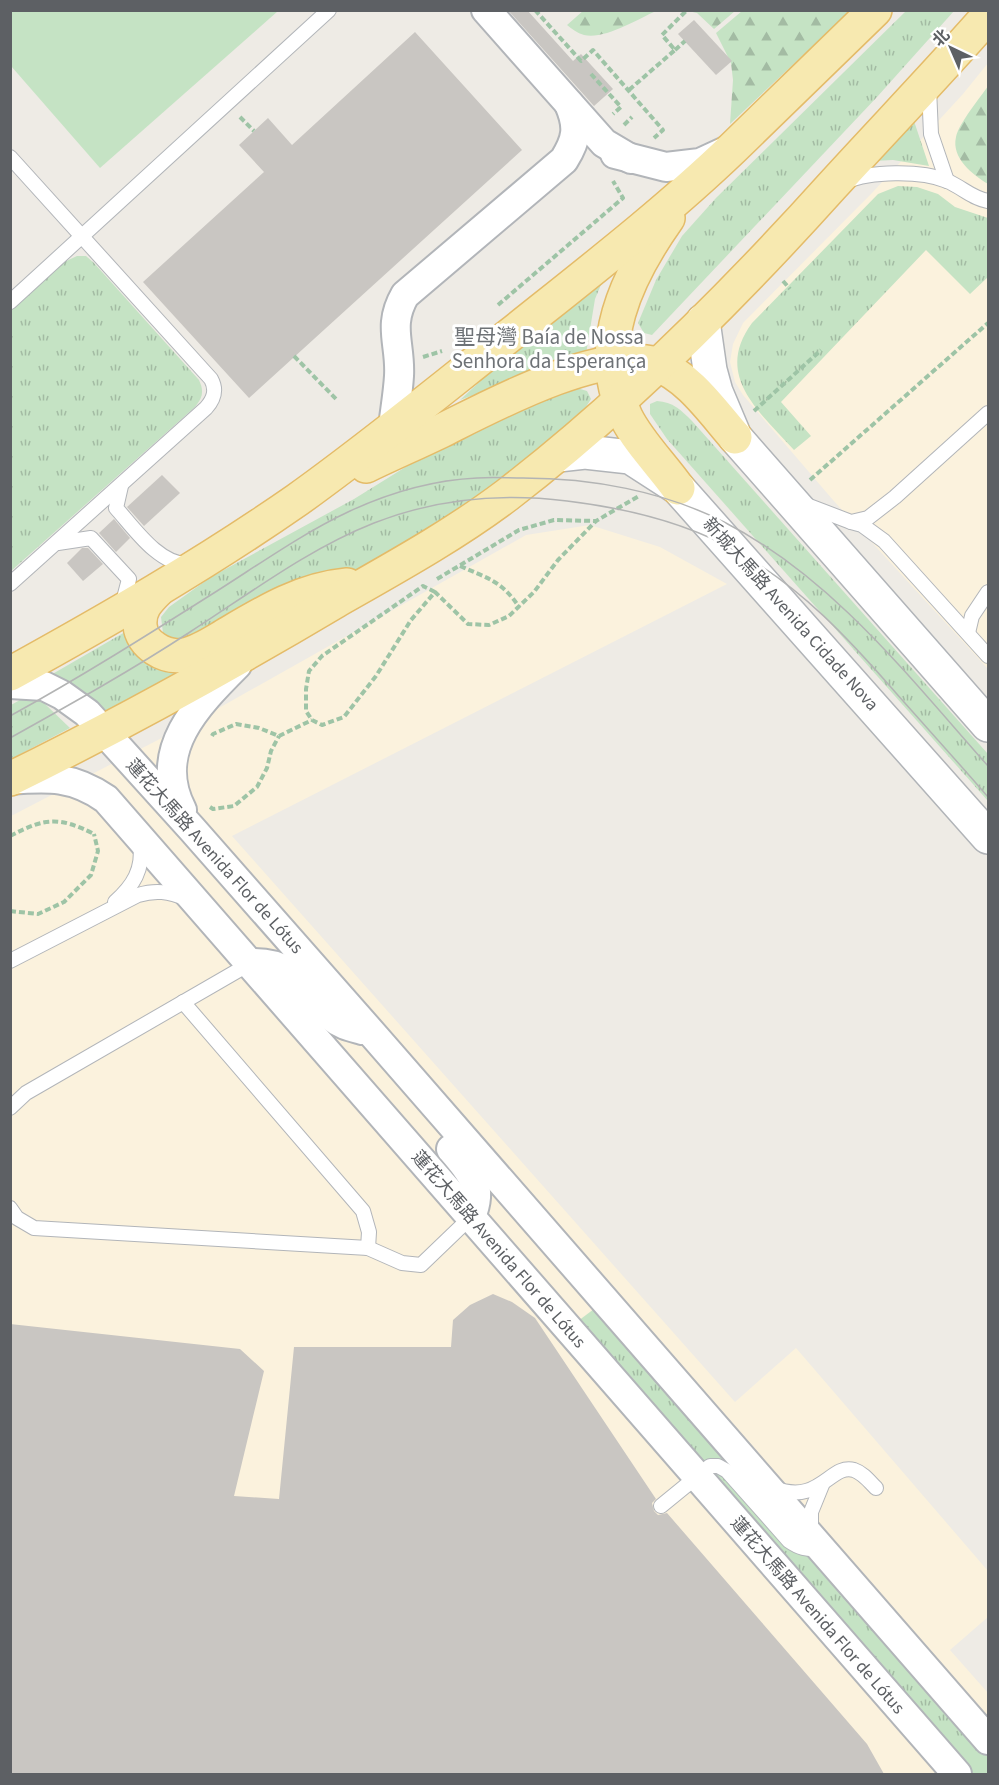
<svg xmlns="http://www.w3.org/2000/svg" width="999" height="1785" viewBox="0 0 999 1785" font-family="'Source Sans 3','Noto Sans SC',sans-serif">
	<defs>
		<pattern id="grass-tufts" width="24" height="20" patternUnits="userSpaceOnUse" patternTransform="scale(1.5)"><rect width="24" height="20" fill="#c5e3c4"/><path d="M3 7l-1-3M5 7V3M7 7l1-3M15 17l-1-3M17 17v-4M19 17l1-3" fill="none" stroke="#a3bba3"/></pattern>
		<pattern id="forest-firs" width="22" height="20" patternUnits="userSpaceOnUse" patternTransform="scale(1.5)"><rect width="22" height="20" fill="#c5e3c4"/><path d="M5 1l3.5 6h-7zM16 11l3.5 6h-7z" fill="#a3bba3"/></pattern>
	</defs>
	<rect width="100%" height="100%" fill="#eeebe5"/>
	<!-- commercial -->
	<g fill="#fbf2dd">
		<path d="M988 63V669L833 500 743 395 735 382 730 362 733 344 743 323 872 193 963 94Z"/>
		<path d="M590 525 660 547 727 584 232 836 735 1402 796 1348 988 1571V1617L950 1650 988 1693V1774H11V816L210 713 526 535Z"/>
	</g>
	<!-- grass -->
	<g fill="url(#grass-tufts)">
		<path d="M906 11H954L877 97 652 335 644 333 638 323 656 280 682 236 716 198Z"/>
		<path d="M912 115 929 166 893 160 873 161Z"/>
		<path d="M898 186 917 187 938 194 955 207 988 218V277L970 294 926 250 781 402 811 436 794 450C760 412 713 376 752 323L878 194Z"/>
		<path d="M77 256H86L94 263 199 380C204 391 203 397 195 407L11 571V310L62 263Z"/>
		<path d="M608 268 595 299 586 354 460 400 530 335Z"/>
		<path d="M577 388 587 391 591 399 579 418 531 461 385 563 199 638 168 642 163 633 161 617 169 607 211 577 354 499 454 437 552 396Z"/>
		<path d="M657 401C673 402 681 410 692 421L988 754V801L667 439 650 414V404Z"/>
		<path d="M125 632 136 653 155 669 184 671 105 712 49 676Z"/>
		<path d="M27 696 44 703 70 728 11 759V705Z"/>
		<path d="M594 1309 988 1757V1774H974L578 1321Z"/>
	</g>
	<!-- forest -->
	<g fill="url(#forest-firs)">
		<path d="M584 10H656V11C638 19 604 40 584 35 577 33 572 29 567 25Z"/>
		<path d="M688 11 735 10V11L714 29 697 13Z"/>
		<path d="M742 11H850L730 124 733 80 731 63 716 33Z"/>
		<path d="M988 86V184C973 175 951 158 956 137 959 123 980 98 988 86Z"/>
	</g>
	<!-- pitch -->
	<path fill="#c5e3c4" d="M10 11 11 10 278 11 100 168 11 66Z"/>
	<!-- building -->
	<g fill="#c9c6c2">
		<path d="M508 10H527L573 61 581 54 613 89 594 106Z"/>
		<path d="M694 20 732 61 716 75 678 34Z"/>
		<path d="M415 32 522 150 249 398 143 282 264 172 239 145 268 118 292 145Z"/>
		<path d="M162 475 180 493 144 526 127 507Z"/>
		<path d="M114 519 130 538 116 552 99 533Z"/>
		<path d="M82 548H88L103 564 83 581 67 563Z"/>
		<path d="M493 1294 512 1302 535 1318 656 1499 652 1503 654 1511 658 1515 667 1513 867 1744 884 1774H10V1324L240 1349 264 1371 234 1496 279 1499 294 1347H451L453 1320 470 1305Z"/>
	</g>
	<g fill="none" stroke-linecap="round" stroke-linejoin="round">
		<defs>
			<g id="service">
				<path d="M929 88 931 134 947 181"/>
				<path d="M10 157 211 379C217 390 214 399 206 408L10 584"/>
				<path d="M845 182C870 171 921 170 947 181 962 187 971 198 988 201"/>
				<path d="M10 302 329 10"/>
				<path d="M121 486 116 508C134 528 159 565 188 564"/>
				<path d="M804 504 851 522 868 518 895 497 988 413"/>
				<path d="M851 522 862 525 884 541 988 656"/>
				<path d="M58 543 91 538 129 579 122 606"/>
				<path d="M968 633 972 616 988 592"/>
				<path d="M115 902C133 886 144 869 140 844"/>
				<path d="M10 961 138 895C155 890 169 891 186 899"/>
				<path d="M183 1002 363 1211 369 1232 368 1248"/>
				<path d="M10 1108 26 1093 251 963"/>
				<path d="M10 1208 17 1218 34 1228 368 1248 402 1263 421 1265 471 1217"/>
				<path d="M774 1488C820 1506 830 1463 854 1470 863 1473 869 1481 876 1488"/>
				<path d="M661 1506 710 1466H718L727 1471 789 1541C799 1548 807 1550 819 1549"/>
				<path d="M811 1532V1512L822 1485"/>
			</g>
			<g id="minor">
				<path d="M486 10 604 143 631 159"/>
				<path d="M615 154 666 167 700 163 726 151"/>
				<path d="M393 427C395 410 398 393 399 376 401 344 387 326 405 295L564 160C577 139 579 127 569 104"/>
				<path d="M10 684 44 686 62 695 87 713 192 829 376 1038 988 1740"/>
				<path d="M10 780C49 777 73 776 106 799L957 1774"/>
				<path d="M182 810C151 751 197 705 237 665"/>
				<path d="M251 963C296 961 303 991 332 1017 341 1025 351 1027 362 1030"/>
				<path d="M451 1149C471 1172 484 1186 471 1217"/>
			</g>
			<g id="secondary">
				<path d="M703 321 710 370 716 392 735 437 988 725"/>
				<path d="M558 455 585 452 630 457 678 488 988 837"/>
			</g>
			<g id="primary">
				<path d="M668 218C627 276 592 347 626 417 639 443 661 464 678 488"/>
				<path d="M366 466C391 454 416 443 441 431 491 406 600 347 655 364 688 375 713 412 735 437"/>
				<path d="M158 590C147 601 139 609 140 625 141 644 165 659 184 655 200 652 215 641 229 633 266 611 303 589 347 585"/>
				<path d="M10 674C108 620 205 564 297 500 370 448 439 391 510 335 585 275 663 215 733 148 780 102 828 56 875 10"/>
				<path d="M10 779C122 724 230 664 336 601 394 568 454 535 507 495 624 405 732 297 831 187 883 130 937 74 988 16"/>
			</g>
		</defs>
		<!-- service casing -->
		<use href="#service" stroke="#b2b5b9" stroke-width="16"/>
		<!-- minor casing -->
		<use href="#minor" stroke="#b2b5b9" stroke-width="32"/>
		<!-- secondary casing -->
		<use href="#secondary" stroke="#b1b4b8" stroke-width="36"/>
		<!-- primary casing -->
		<use href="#primary" stroke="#e4bb68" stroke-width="36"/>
		<!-- path -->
		<g stroke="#9ec4a6" stroke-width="4" stroke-dasharray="6 3" stroke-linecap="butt">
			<path d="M535 10 581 61 593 50 663 130 654 138"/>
			<path d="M675 50 685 41"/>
			<path d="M591 74 621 107 613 114"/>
			<path d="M629 90 675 50 662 35 687 10"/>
			<path d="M240 117 254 131"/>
			<path d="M624 125 632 117"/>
			<path d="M783 281 790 289"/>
			<path d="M498 305 623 198 613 181"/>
			<path d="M294 356 337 400"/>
			<path d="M423 357 442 351"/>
			<path d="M754 411 821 350"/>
			<path d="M810 480 988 323"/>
			<path d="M460 566C487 578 502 581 519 607"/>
			<path d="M437 579 519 530 554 520 596 521"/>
			<path d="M435 592 423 586 322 656 309 671 306 689V711L312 720 322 725 344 717 376 676 411 620 435 592 468 624 489 625 509 616 534 592 558 560 596 521 639 496"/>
			<path d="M212 736 213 734 236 724 259 728 279 736 312 720"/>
			<path d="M210 807 213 809 234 806 257 787 267 768 271 751 279 736"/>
			<path d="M10 836C45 818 58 816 94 834"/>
			<path d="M10 911 38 914 64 902 91 875 98 851 94 834"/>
		</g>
		<!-- service -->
		<use href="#service" stroke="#fff" stroke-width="14"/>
		<!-- minor -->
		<use href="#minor" stroke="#fff" stroke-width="28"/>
		<!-- secondary -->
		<use href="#secondary" stroke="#fff" stroke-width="33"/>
		<!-- primary -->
		<use href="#primary" stroke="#f7e9b0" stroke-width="33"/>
		<!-- tram -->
		<g stroke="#b3b4b4" stroke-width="1.5">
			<path d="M10 716C81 677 149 634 217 591 261 563 303 533 350 511 389 493 434 480 477 478 493 477 508 478 523 478 591 478 663 491 724 522 832 577 909 677 988 766"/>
			<path d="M10 738C71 704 132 670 190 632 249 594 308 549 374 523 435 499 502 493 567 501 625 508 686 522 738 552 801 587 849 639 896 693 927 728 958 762 988 797"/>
		</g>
	</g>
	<g text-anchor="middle" stroke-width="6" stroke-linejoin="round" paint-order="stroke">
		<!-- street labels -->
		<g font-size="18" fill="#5d6064" stroke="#fff">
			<text transform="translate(791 614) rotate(48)" y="6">新城大馬路 Avenida Cidade Nova</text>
			<text transform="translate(215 856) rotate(48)" y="6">蓮花大馬路 Avenida Flor de Lótus</text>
			<text transform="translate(499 1249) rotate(49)" y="6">蓮花大馬路 Avenida Flor de Lótus</text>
			<text transform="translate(818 1615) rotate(49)" y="6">蓮花大馬路 Avenida Flor de Lótus</text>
		</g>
		<!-- quarter labels -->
		<g font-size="21" fill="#6e7276" stroke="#fff">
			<text x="549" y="344">聖母灣 Baía de Nossa<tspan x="549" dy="24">Senhora da Esperança</tspan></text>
		</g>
	</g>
	<!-- border -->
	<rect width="999" height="1785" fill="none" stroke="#5d6064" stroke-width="24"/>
	<!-- north arrow -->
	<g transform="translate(951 48) rotate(316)" stroke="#ffffff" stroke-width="4.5" paint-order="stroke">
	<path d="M0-4.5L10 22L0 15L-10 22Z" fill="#5d6064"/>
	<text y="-9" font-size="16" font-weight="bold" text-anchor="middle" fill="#5d6064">北</text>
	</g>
</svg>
